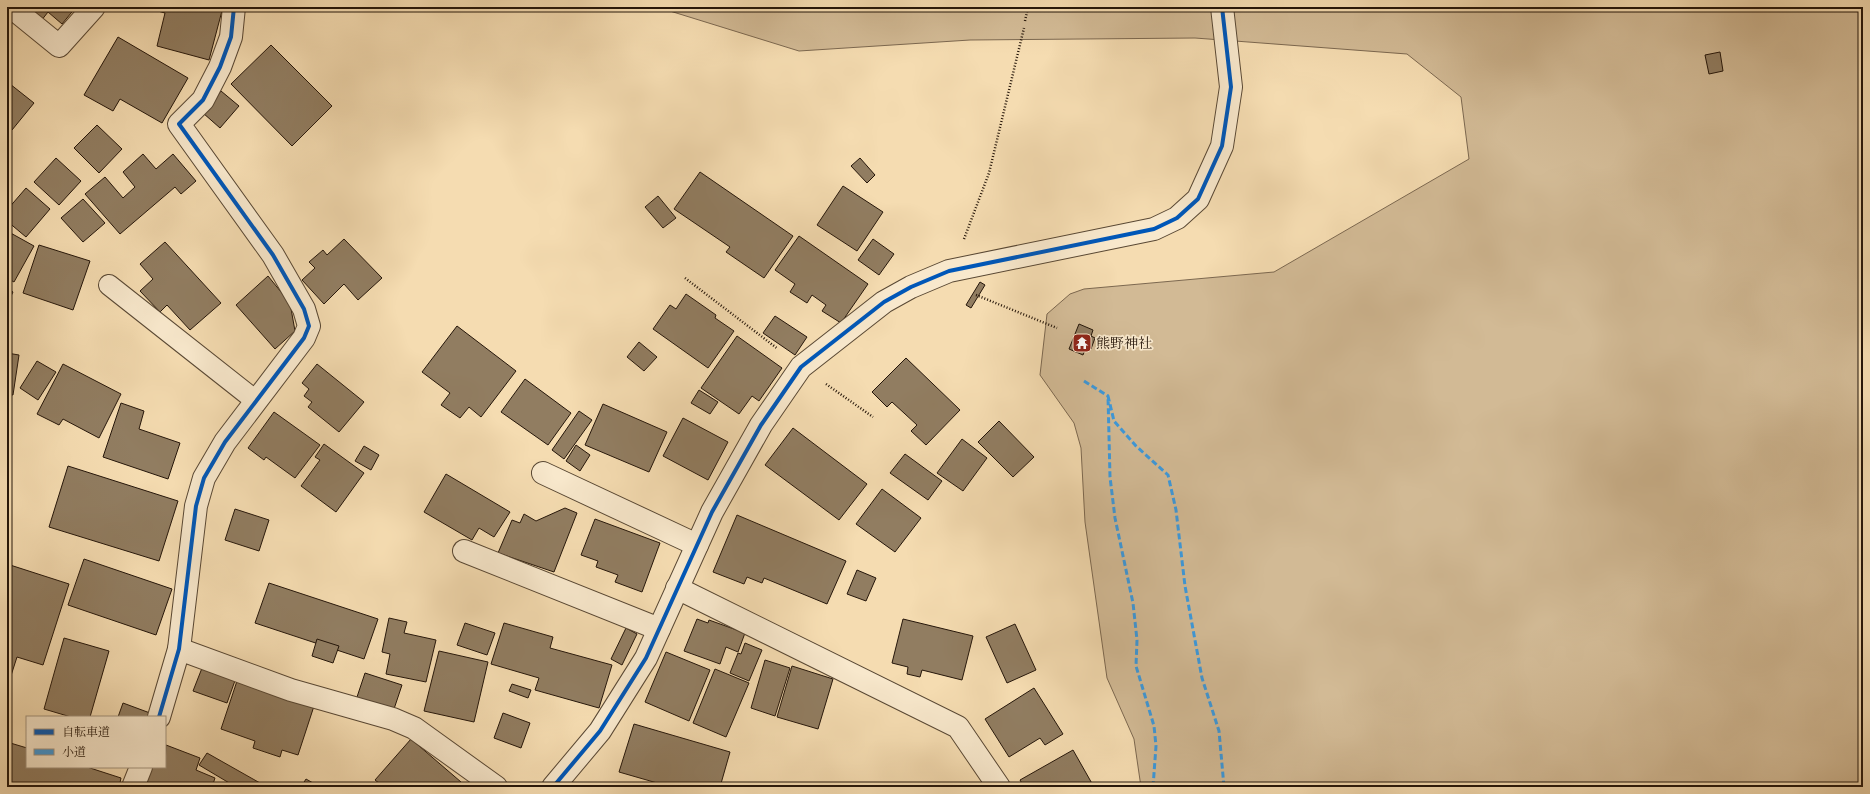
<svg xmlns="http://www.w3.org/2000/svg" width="1870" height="794" viewBox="0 0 1870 794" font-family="'Gentium Book Plus','Noto Serif JP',serif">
	<rect width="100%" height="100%" fill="#f5dcb1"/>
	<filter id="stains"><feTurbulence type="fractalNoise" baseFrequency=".005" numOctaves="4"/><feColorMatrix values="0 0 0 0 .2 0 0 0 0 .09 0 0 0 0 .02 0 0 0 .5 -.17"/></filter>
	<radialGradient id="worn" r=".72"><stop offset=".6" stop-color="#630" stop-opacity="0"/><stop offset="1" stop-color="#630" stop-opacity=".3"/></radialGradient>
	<!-- green -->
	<path fill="#d2ba95" stroke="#7c6850" d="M657 7H1863V787H1141L1134 739 1107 678 1085 522 1081 448 1074 423 1040 375 1047 314 1070 294 1084 289 1274 272 1469 159 1461 97 1407 54 1195 38 970 40 799 51Z"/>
	<!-- building -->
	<g fill="#917d61" stroke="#25160a">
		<path d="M27 7H76L62 24 48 12 41 21Z"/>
		<path d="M155 7H223L209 60 157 46 165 13 154 10Z"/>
		<path d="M118 37 188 78 162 123 120 99 113 111 84 95Z"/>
		<path d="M271 45 332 106 292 146 231 84Z"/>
		<path d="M1720 52 1723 71 1709 74 1705 55Z"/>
		<path d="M10 84 34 103 12 130 7 127V88Z"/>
		<path d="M221 91 239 106 220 128 203 113Z"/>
		<path d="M97 125 122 149 99 173 74 148Z"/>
		<path d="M143 154 156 169 173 154 196 181 181 194 175 187 120 234 85 194 105 177 123 198 135 187 123 172Z"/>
		<path d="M56 158 81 181 59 205 34 182Z"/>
		<path d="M860 158 875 175 867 183 851 166Z"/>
		<path d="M700 172 793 236 764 278 726 252 730 247 674 209Z"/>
		<path d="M843 186 883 212 857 251 817 225Z"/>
		<path d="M26 188 50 209 26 237 7 221V210Z"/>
		<path d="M658 196 676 218 663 228 645 207Z"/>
		<path d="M83 199 105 223 83 242 61 218Z"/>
		<path d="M7 231 34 246 14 282 7 278Z"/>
		<path d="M799 236 868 284 841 323 822 311 826 305 812 295 807 303 790 292 795 284 775 270Z"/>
		<path d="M344 239 382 278 358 300 344 284 324 304 302 280 315 268 309 262 323 250 327 255Z"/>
		<path d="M873 239 894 254 879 275 858 260Z"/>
		<path d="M165 242 221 303 190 330 167 305 160 312 140 291 153 279 140 264Z"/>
		<path d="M39 245 90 261 73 310 23 293Z"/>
		<path d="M268 276 290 303 295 331 275 349 236 305Z"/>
		<path d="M980 282 985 285 971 308 966 305Z"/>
		<path d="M7 288 13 292 7 304Z"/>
		<path d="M686 294 716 315 715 318 734 331 708 368 653 329 670 305 676 309Z"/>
		<path d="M775 316 807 337 795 355 763 333Z"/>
		<path d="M1079 324 1093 330 1091 336 1095 338 1091 349 1086 347 1083 355 1069 349Z"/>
		<path d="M457 326 516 371 481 417 469 407 460 418 441 405 450 393 422 372Z"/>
		<path d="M737 336 782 368 759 401 752 396 739 414 701 388Z"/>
		<path d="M639 342 657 357 644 371 627 357Z"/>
		<path d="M7 353 19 355 13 395 7 394Z"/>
		<path d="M906 358 960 410 926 445 911 431 917 425 892 402 887 407 872 392Z"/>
		<path d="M37 361 56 372 38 400 20 388Z"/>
		<path d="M63 364 121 394 99 438 63 419 59 425 37 414Z"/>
		<path d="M317 364 364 402 339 432 308 407 312 402 304 396 309 389 302 383Z"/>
		<path d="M525 379 571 413 548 445 501 412Z"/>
		<path d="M699 390 718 402 710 414 691 403Z"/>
		<path d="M121 403 144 411 139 429 180 443 168 479 103 457Z"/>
		<path d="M603 404 667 432 649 472 585 445Z"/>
		<path d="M579 411 592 420 564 459 552 450Z"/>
		<path d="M274 412 320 445 295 478 266 457 264 460 248 448Z"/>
		<path d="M683 418 728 442 708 480 663 456Z"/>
		<path d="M999 421 1034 457 1013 477 978 442Z"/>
		<path d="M793 428 867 484 839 520 765 465Z"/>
		<path d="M962 439 987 458 963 491 937 473Z"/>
		<path d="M324 444 364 473 336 512 301 486 320 460 315 457Z"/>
		<path d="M576 445 590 455 580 471 566 461Z"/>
		<path d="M364 446 379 455 371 470 355 461Z"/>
		<path d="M905 454 942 481 928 500 890 473Z"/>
		<path d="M68 466 178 501 159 561 49 527Z"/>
		<path d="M446 474 510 512 494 537 479 528 472 540 424 512Z"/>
		<path d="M882 489 921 518 895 552 856 524Z"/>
		<path d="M565 508 577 513 554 572 498 553 512 520 520 523 524 514 536 521Z"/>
		<path d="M235 509 269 520 259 551 225 540Z"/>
		<path d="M737 515 846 561 827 604 764 578 762 583 747 577 744 584 713 572Z"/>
		<path d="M595 519 660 543 642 592 615 582 618 575 596 567 598 561 581 555Z"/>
		<path d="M84 559 172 589 156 635 68 605Z"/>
		<path d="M7 564 69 584 43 665 17 657 7 688Z"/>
		<path d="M857 570 876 578 866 601 847 594Z"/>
		<path d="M269 583 378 619 364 659 255 623Z"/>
		<path d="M389 618 407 622 404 633 436 640 426 682 386 674 390 654 382 652Z"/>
		<path d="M697 619 708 623 709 620 745 633 738 652 726 647 720 664 684 651Z"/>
		<path d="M903 619 973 636 962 680 922 670 920 677 907 674 908 667 892 663Z"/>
		<path d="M465 623 495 633 487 655 457 645Z"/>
		<path d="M504 623 553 637 550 648 612 665 599 708 535 690 539 678 491 664Z"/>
		<path d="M1015 624 1036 670 1007 683 986 637Z"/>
		<path d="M626 628 637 634 622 665 611 659Z"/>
		<path d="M64 638 109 651 90 717H71L44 709Z"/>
		<path d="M317 639 339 646 333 663 312 656Z"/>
		<path d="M745 643 762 650 749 681 730 673 738 653 741 654Z"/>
		<path d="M439 651 488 662 474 722 424 711Z"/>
		<path d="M666 652 710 670 689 721 645 702Z"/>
		<path d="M765 660 790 668 775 716 751 708Z"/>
		<path d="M204 663 237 675 227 703 193 691Z"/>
		<path d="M792 666 833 679 818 729 777 717Z"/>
		<path d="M715 669 749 683 726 737 693 723Z"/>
		<path d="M365 673 402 685 393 712 356 700Z"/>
		<path d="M238 678 315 703 298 755 282 750 280 757 253 748 255 741 221 729Z"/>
		<path d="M512 684 531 690 528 698 509 691Z"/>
		<path d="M1034 688 1063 734 1045 745 1040 738 1009 757 985 719Z"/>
		<path d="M123 703 150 713 148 717H118Z"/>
		<path d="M503 713 530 723 521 748 494 738Z"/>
		<path d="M634 724 730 752 720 787H671L619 772Z"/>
		<path d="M411 739 461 782 457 787H384L375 780Z"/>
		<path d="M7 742 27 748V767H87L121 778 119 787H7Z"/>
		<path d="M166 745 200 758 196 770 215 778 212 787H144L151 767H165Z"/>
		<path d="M1073 750 1094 787H1024L1020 780Z"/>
		<path d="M207 753 260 783 257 787H236L199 765Z"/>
		<path d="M306 779 320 787H301Z"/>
	</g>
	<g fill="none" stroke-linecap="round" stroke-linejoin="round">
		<defs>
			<path id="lane" d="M109 285 256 401"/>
			<g id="street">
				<path d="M11 7 59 46 94 7"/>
				<path d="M543 473 697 545"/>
				<path d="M464 551 659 629"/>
				<path d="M677 588 958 727 999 787"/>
				<path d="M179 649 291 690 393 719 414 728 496 787"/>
				<path d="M159 717 179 649 196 506 204 478 225 442 304 338 309 326 304 309 273 255 179 124 203 100 220 67 231 37 234 7"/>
				<path d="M133 787 141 767"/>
				<path d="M553 787 600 731 646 658 712 512 761 425 801 367 884 302 911 287 949 271 1154 229 1177 218 1198 199 1222 146 1231 87 1222 7"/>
			</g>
		</defs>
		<!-- lane casing -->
		<use href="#lane" stroke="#594834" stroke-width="22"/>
		<!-- street casing -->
		<use href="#street" stroke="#594834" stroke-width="24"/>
		<!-- path -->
		<g stroke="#25160a" stroke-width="2.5" stroke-dasharray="1 2" stroke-linecap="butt">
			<path d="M1025 21 1028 7"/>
			<path d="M964 239 989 173 1024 28"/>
			<path d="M685 278 778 349"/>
			<path d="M976 295 1057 328"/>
			<path d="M826 384 873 417"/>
		</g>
		<!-- lane -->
		<use href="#lane" stroke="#f8e8cc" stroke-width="20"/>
		<!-- street -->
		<use href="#street" stroke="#f8e8cc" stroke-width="22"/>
		<!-- quiet -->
		<g stroke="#3c9ade" stroke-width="3" stroke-dasharray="6 3" stroke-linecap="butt">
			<path d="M1084 381 1108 396"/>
			<path d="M1153 787 1156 746 1154 726 1136 666 1137 640 1133 603 1115 518 1110 477 1108 396 1114 421 1136 446 1168 475 1176 510 1185 586 1202 678 1219 731 1224 787"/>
		</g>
		<defs>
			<g id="cycleway">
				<path d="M159 717 179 649 196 506 204 478 225 442 304 338 309 326 304 309 273 255 179 124 203 100 220 67 231 37 234 7"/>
				<path d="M553 787 600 731 646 658 712 512 761 425 801 367 884 302 911 287 949 271 1154 229 1177 218 1198 199 1222 146 1231 87 1222 7"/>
			</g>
		</defs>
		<!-- cycleway casing -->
		<use href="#cycleway" stroke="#f8e8cc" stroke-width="6"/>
		<!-- cycleway -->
		<use href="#cycleway" stroke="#0057b8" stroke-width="4"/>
	</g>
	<!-- icons -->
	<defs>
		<symbol id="temple-square" viewBox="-11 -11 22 22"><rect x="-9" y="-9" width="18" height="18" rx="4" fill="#8f2418" stroke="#f8e8cc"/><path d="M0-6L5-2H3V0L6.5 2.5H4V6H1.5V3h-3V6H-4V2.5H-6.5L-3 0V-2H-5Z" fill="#fff"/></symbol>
	</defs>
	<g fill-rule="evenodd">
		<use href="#temple-square" x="1071" y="332" width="22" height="22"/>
	</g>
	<g text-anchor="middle" stroke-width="3.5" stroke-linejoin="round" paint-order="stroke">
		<!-- poi labels -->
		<g font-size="14" fill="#25160a" stroke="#f8e8cc" text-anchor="start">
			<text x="1096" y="348">熊野神社</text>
		</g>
	</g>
	<!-- margin -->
	<rect width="1870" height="794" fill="none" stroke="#f5dcb1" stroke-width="24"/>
	<rect x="8" y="8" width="1854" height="778" fill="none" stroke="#25160a" stroke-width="2"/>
	<rect x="12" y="12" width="1846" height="770" fill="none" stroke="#25160a"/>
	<!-- legend -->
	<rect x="26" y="716" width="140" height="52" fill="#f8e8cc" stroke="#a4947e"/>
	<rect x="34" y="729" width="20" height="6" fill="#0057b8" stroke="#a4947e"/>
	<text x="62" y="736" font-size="12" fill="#25160a">自転車道</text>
	<rect x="34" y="749" width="20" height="6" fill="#3c9ade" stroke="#a4947e"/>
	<text x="62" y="756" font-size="12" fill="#25160a">小道</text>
	<rect width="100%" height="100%" filter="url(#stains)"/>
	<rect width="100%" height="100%" fill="url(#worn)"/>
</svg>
